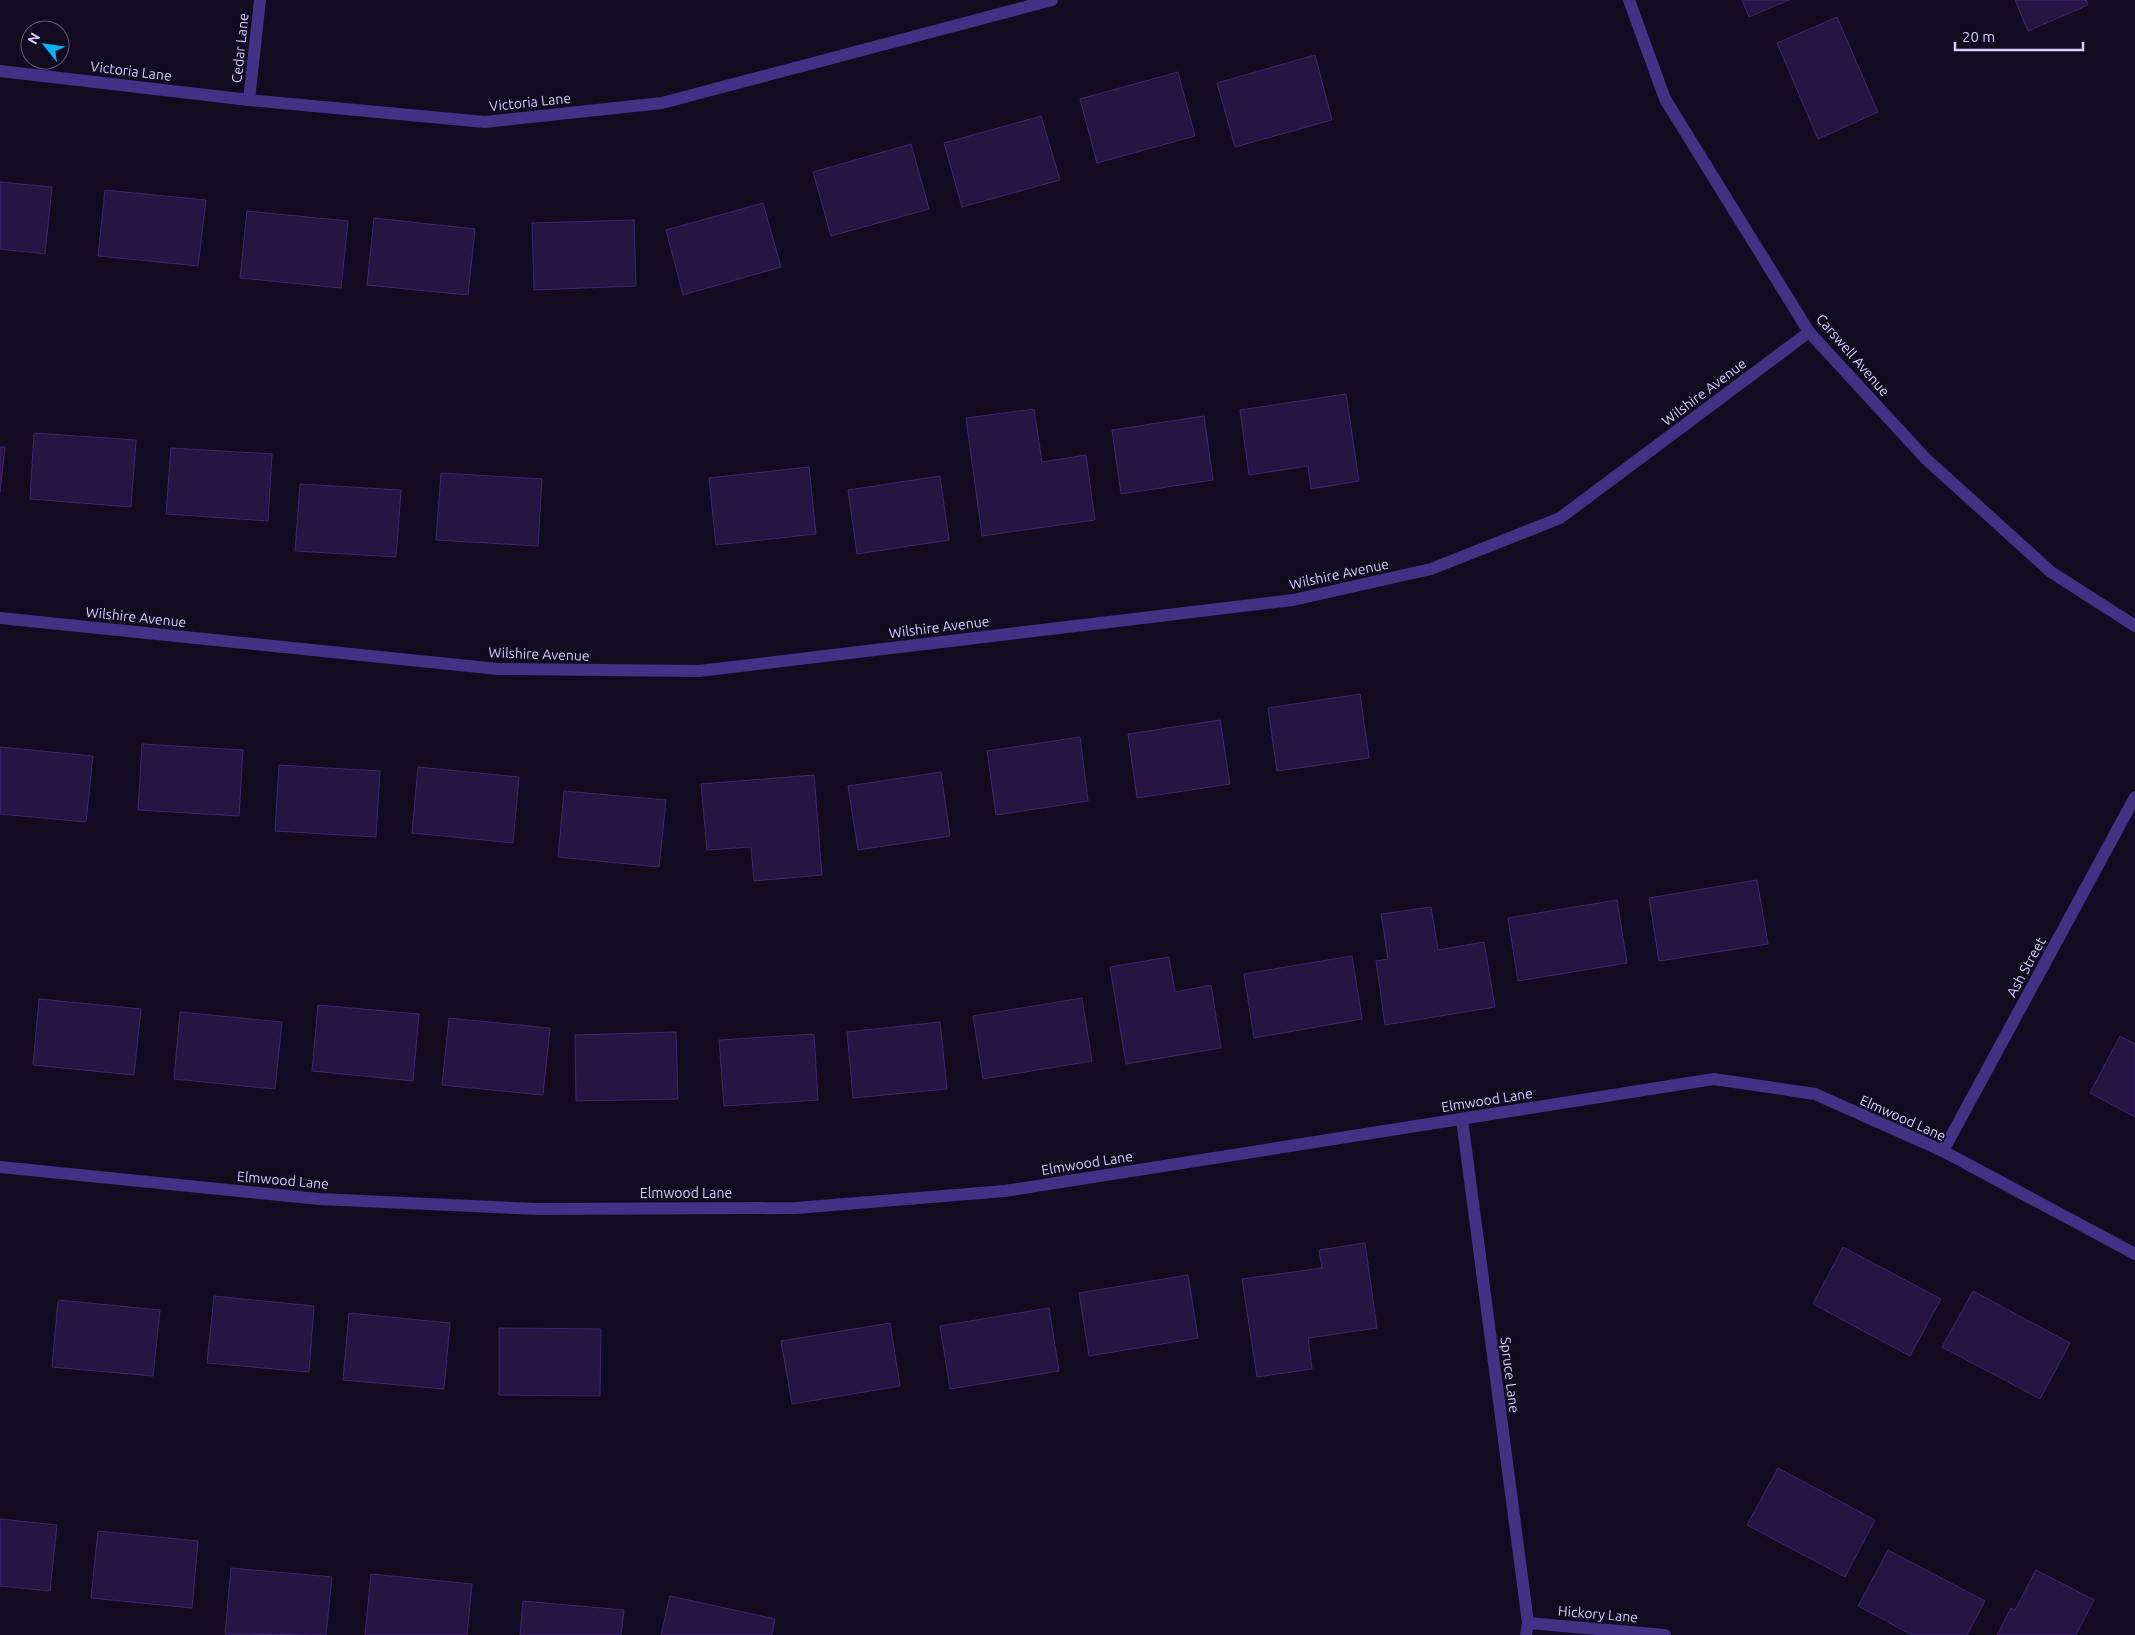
<svg xmlns="http://www.w3.org/2000/svg" width="2135" height="1635" viewBox="0 0 2135 1635" font-family="Ubuntu,sans-serif">
	<rect width="100%" height="100%" fill="#120b20"/>
	<!-- building -->
	<g fill="#261543" stroke="#412571">
		<path d="M1742 0H1789L1749 17Z"/>
		<path d="M2015 0H2086L2088 5 2028 31Z"/>
		<path d="M1837 17 1878 112 1818 139 1777 43Z"/>
		<path d="M1315 55 1332 120 1235 147 1217 83Z"/>
		<path d="M1178 72 1195 136 1097 163 1080 99Z"/>
		<path d="M1041 116 1060 180 962 207 944 143Z"/>
		<path d="M911 144 929 209 831 236 813 172Z"/>
		<path d="M0 182 52 187 45 254 0 249Z"/>
		<path d="M105 190 206 200 198 266 98 256Z"/>
		<path d="M763 203 781 267 683 295 666 230Z"/>
		<path d="M247 211 348 221 341 288 240 278Z"/>
		<path d="M374 218 475 229 468 295 367 285Z"/>
		<path d="M634 220 636 286 534 290 532 223Z"/>
		<path d="M1346 394 1359 481 1311 489 1308 466 1249 475 1240 410Z"/>
		<path d="M1034 409 1042 462 1086 455 1095 520 982 536 966 418Z"/>
		<path d="M1204 416 1213 480 1121 494 1112 430Z"/>
		<path d="M34 433 136 440 131 507 30 499Z"/>
		<path d="M0 447H5L0 492Z"/>
		<path d="M171 448 272 454 268 521 166 514Z"/>
		<path d="M809 467 816 534 716 545 709 478Z"/>
		<path d="M441 473 542 479 538 546 436 540Z"/>
		<path d="M940 476 949 540 857 554 848 490Z"/>
		<path d="M300 484 401 490 396 557 295 551Z"/>
		<path d="M1360 694 1369 758 1277 771 1268 708Z"/>
		<path d="M1220 720 1230 784 1137 798 1128 734Z"/>
		<path d="M1080 737 1088 801 996 815 987 751Z"/>
		<path d="M142 744 243 750 239 816 138 810Z"/>
		<path d="M0 747 93 756 86 822 0 814Z"/>
		<path d="M279 765 380 771 376 837 275 831Z"/>
		<path d="M418 767 519 777 513 843 412 833Z"/>
		<path d="M941 772 950 836 858 850 848 786Z"/>
		<path d="M814 775 822 875 754 881 751 847 707 850 701 784Z"/>
		<path d="M564 791 666 800 659 867 558 857Z"/>
		<path d="M1757 880 1768 944 1659 961 1649 898Z"/>
		<path d="M1617 900 1627 963 1518 981 1508 918Z"/>
		<path d="M1431 907 1438 950 1484 942 1495 1007 1385 1025 1376 961 1388 959 1381 914Z"/>
		<path d="M1352 956 1362 1019 1254 1038 1244 974Z"/>
		<path d="M1169 957 1175 992 1211 985 1221 1048 1126 1064 1110 967Z"/>
		<path d="M1082 998 1092 1061 983 1079 973 1016Z"/>
		<path d="M39 999 141 1009 134 1075 33 1065Z"/>
		<path d="M318 1005 419 1014 413 1081 312 1071Z"/>
		<path d="M180 1012 282 1022 275 1089 174 1079Z"/>
		<path d="M449 1018 550 1028 543 1095 442 1085Z"/>
		<path d="M940 1022 947 1089 853 1098 847 1032Z"/>
		<path d="M676 1032 678 1099 576 1101 575 1035Z"/>
		<path d="M814 1034 818 1100 724 1106 719 1040Z"/>
		<path d="M2120 1036 2135 1044V1117L2090 1093Z"/>
		<path d="M1365 1243 1377 1328 1308 1338 1312 1369 1257 1377 1242 1279 1322 1268 1319 1250Z"/>
		<path d="M1843 1247 1941 1299 1910 1356 1813 1304Z"/>
		<path d="M1188 1275 1198 1338 1089 1356 1079 1293Z"/>
		<path d="M1973 1291 2070 1343 2040 1399 1942 1347Z"/>
		<path d="M214 1296 314 1306 309 1372 207 1363Z"/>
		<path d="M58 1300 160 1310 153 1376 52 1367Z"/>
		<path d="M1049 1308 1059 1371 950 1389 940 1326Z"/>
		<path d="M349 1313 450 1323 444 1389 343 1380Z"/>
		<path d="M890 1323 900 1386 792 1404 781 1341Z"/>
		<path d="M499 1328 601 1329 600 1396 499 1395Z"/>
		<path d="M1778 1468 1875 1520 1845 1577 1747 1525Z"/>
		<path d="M0 1519 57 1525 50 1591 0 1586Z"/>
		<path d="M98 1531 198 1541 192 1608 91 1598Z"/>
		<path d="M1888 1550 1985 1601 1967 1635H1912L1858 1606Z"/>
		<path d="M231 1568 332 1577 326 1635 225 1634Z"/>
		<path d="M2036 1570 2094 1600 2076 1635H1997L2011 1608 2015 1610Z"/>
		<path d="M371 1574 472 1584 467 1635H365Z"/>
		<path d="M670 1596 775 1619 772 1635H661Z"/>
		<path d="M523 1601 624 1610 621 1635H520Z"/>
	</g>
	<g fill="none" stroke-linecap="round" stroke-linejoin="round">
		<!-- minor -->
		<g stroke="#423184" stroke-width="12">
			<path d="M1629 0 1665 99 1809 332 1926 459 2051 572 2135 626"/>
			<path d="M0 71 249 100 485 122 662 103 1052 0"/>
			<path d="M249 100 260 0"/>
			<path d="M0 618 498 669 699 671 1293 600 1431 569 1560 518 1809 332"/>
			<path d="M1462 1119 1528 1623 1526 1635"/>
			<path d="M1943 1151 2135 797"/>
			<path d="M0 1167 319 1199 537 1209 796 1208 1005 1191 1714 1079 1815 1094 1943 1151 2135 1254"/>
			<path d="M1528 1623 1665 1635"/>
		</g>
	</g>
	<g text-anchor="middle" stroke-width="4" stroke-linejoin="round" paint-order="stroke">
		<!-- street labels -->
		<g font-size="14" fill="#d9caff" stroke="#120b20">
			<text transform="translate(240 48) rotate(-84)" y="5">Cedar Lane</text>
			<text transform="translate(131 71) rotate(7)" y="5">Victoria Lane</text>
			<text transform="translate(530 102) rotate(-6)" y="5">Victoria Lane</text>
			<text transform="translate(1853 355) rotate(49)" y="5">Carswell Avenue</text>
			<text transform="translate(1704 392) rotate(-37)" y="5">Wilshire Avenue</text>
			<text transform="translate(1339 574) rotate(-12)" y="5">Wilshire Avenue</text>
			<text transform="translate(136 617) rotate(6)" y="5">Wilshire Avenue</text>
			<text transform="translate(939 627) rotate(-7)" y="5">Wilshire Avenue</text>
			<text transform="translate(539 654) rotate(2)" y="5">Wilshire Avenue</text>
			<text transform="translate(2026 967) rotate(-61)" y="5">Ash Street</text>
			<text transform="translate(1487 1100) rotate(-9)" y="5">Elmwood Lane</text>
			<text transform="translate(1903 1118) rotate(24)" y="5">Elmwood Lane</text>
			<text transform="translate(1087 1163) rotate(-9)" y="5">Elmwood Lane</text>
			<text transform="translate(283 1180) rotate(5)" y="5">Elmwood Lane</text>
			<text x="686" y="1198">Elmwood Lane</text>
			<text transform="translate(1510 1375) rotate(83)" y="5">Spruce Lane</text>
			<text transform="translate(1598 1614) rotate(5)" y="5">Hickory Lane</text>
		</g>
	</g>
	<!-- north arrow -->
	<g transform="translate(45 45) rotate(300)"><circle r="24" fill="#120b20" stroke="#625779"/>
	<path d="M0-4L9 19L0 12L-9 19Z" fill="#00b3f5"/>
	<text y="-8" font-size="14" font-weight="bold" text-anchor="middle" fill="#d9caff">N</text>
	</g>
	<!-- scale -->
	<path d="M1955 42v8h128v-8" fill="none" stroke="#d9caff" stroke-width="2.5"/>
	<text x="1962" y="42" font-size="15" fill="#d9caff" stroke="#120b20" stroke-width="4" paint-order="stroke">20 m</text>
</svg>
